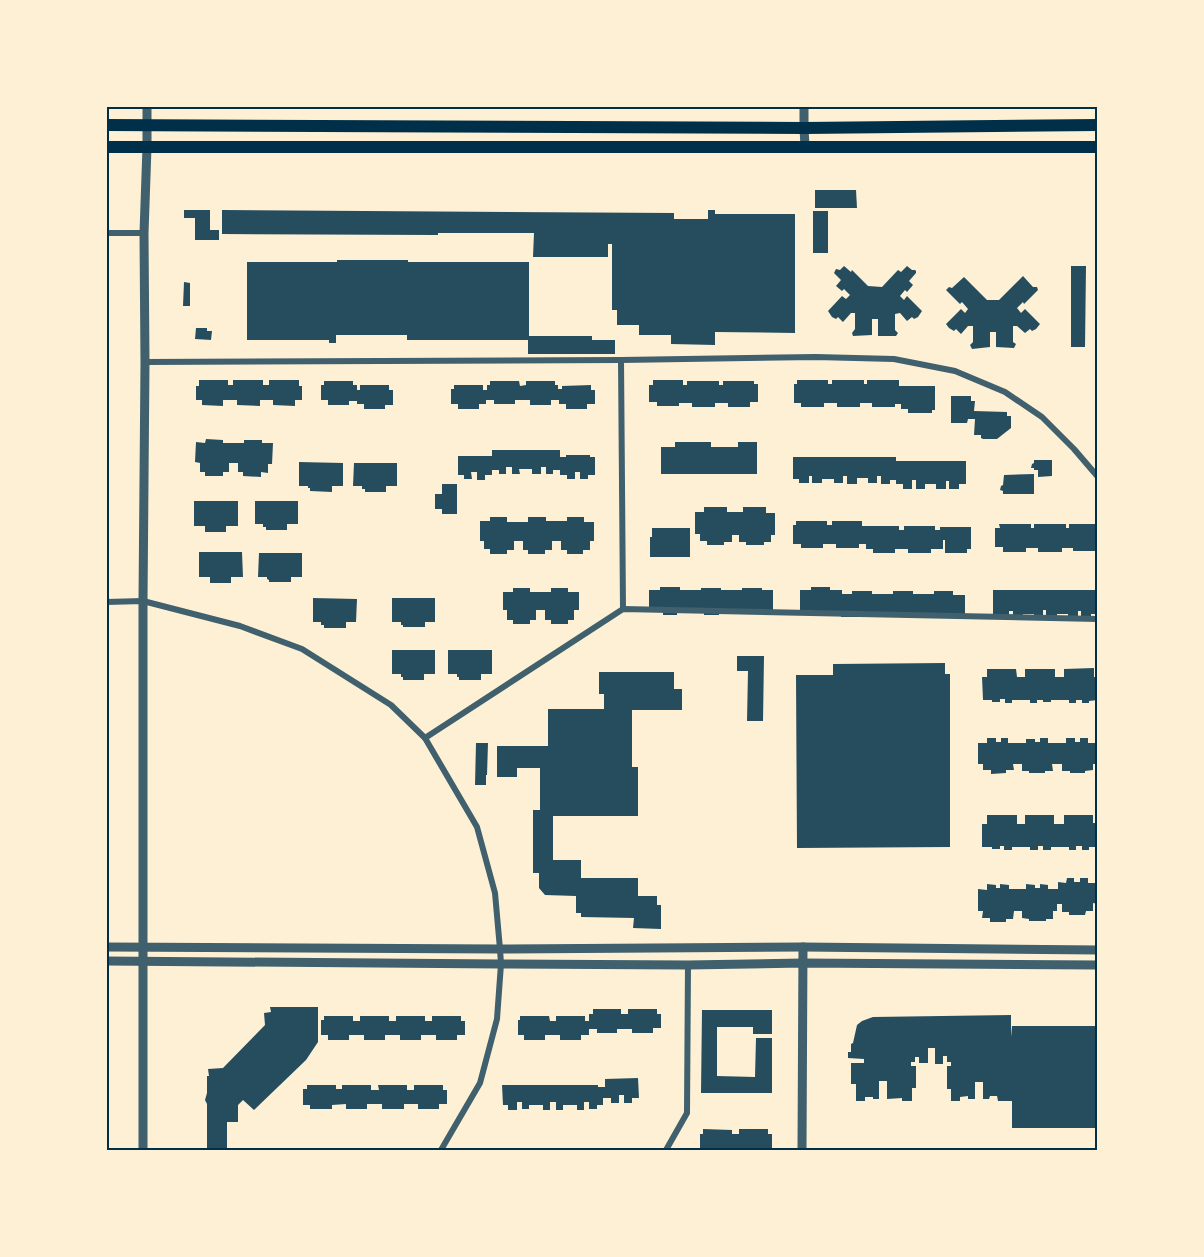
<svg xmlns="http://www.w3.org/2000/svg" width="1204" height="1257" viewBox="0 0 1204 1257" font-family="'Asap Condensed',sans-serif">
	<rect width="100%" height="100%" fill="#fdf0d5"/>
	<!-- building -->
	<g fill="#264d5e">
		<path d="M815 190H856L857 208H815Z"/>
		<path d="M184 210H210V230H219V240H195V218H184Z"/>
		<path d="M222 210 674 213V219H708V210H715V214H795V333L715 332V345L671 344V335H639V325H617V310H612V244H608V257H533L534 233H438V235L222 234Z"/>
		<rect x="813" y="211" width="15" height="42"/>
		<path d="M337 260H408V262H529V336H592V340H615V354H528V340H407V335H336V343H329V340H247V262H337Z"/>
		<path d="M844 266 851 272 852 270 868 286 882 287 898 270 901 272 907 266 912 270H915L916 271V273L909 281 913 285 907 292 905 290 900 296 904 300 907 296 922 311 918 317 914 319 912 317 907 321 900 313 895 314V330L898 333 896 336H878V319H872V335L853 336 852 333 855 329V313H851L843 322 838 317 836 319 832 317 828 311 842 296 846 299 850 295 844 289 842 291 836 286 841 280 834 273 836 269 840 270Z"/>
		<path d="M1071 266H1086L1085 347H1071Z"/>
		<path d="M1023 276 1033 287H1037L1038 290 1024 304 1023 302 1017 308 1021 313 1025 309 1040 324 1036 329 1032 331 1030 329 1025 333 1017 326H1013V342L1016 344 1014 348 996 347V332H990V347L972 349 970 345 973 342V326H968L961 334 956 329 954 331 949 328 946 324 961 309 965 313 968 309 962 302 960 304 946 290 949 287 952 288 964 277 987 300H999Z"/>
		<path d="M184 282 190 283V306H183Z"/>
		<path d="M196 328H207V331H212L211 340 195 339Z"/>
		<path d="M199 380H228V385H233V380H263V385H269V380H299V386H302V400H295V406L273 405V400H260V406L237 405V400H223V406L202 405V400H196V386H199Z"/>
		<path d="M653 380H683V385H687V381H719V385H723V381H754V384H758V402H750V407H728V403H715V407H692V403H679V406H657V402H649V385H653Z"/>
		<path d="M797 380H828V384H832V380H864V384H867V380H899V386H935V410H932V413H908V409H901V404H895V407H872V403H860V407H837V403H824V407H801V403H794V384H797Z"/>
		<path d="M324 381H353V385H357V390H360V385H389V390H393V405H385V409H364V404H357V401H349V405H328V400H321V385H324Z"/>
		<path d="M490 381H519L520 386 526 385V381H555V385H558V389H562V386L591 385V390H595V404H587V409H566V404H559V400H551V405H530V400H515V404H494V400H486V404H479V409H458V404H451V389H454V385H483V390H487V385H490Z"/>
		<path d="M951 396H971V401H975L974 411 1007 412V416H1011V428L997 439H983L981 438V435H974L975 419H968L967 423H951Z"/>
		<path d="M206 439 223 440V443H244V440H262V443H273L272 464H268V473L261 472V477L243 476V472H238V463H229V472H223V476H205V472H200V463L195 462 196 442 205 443Z"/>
		<path d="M675 442H711V447H738V442H757V474H661V447H675Z"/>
		<path d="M492 450H560V457H566V455H590V457H595V475H588V479H580V472H575V479H567V475H560V470H553V474H546V467H541V474H532V469H519L520 474H512V467H506V474H499V470H492V475H485V480H477V472H471L472 479H464V475H458V456H492Z"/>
		<path d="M793 457H896V461H966V484H959V489H949V481H946V489H936V484H925V489H916V480H912V489H903V484H896V480H890V484H881V476H877V483H868V478H857V484H847V476H843V483H834V479H822V483H812V476H809V483H799V479H793Z"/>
		<path d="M1034 460H1052V476L1038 477V470H1034V468H1031L1032 464 1034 463Z"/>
		<path d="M299 462 343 463V486H332V492L310 491V488H308V486H299Z"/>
		<path d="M354 463H397V486H386V492H365V489H362V486H353Z"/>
		<path d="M1034 474V494H1003V491L1000 490 1001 486 1003 485 1004 475Z"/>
		<path d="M442 484H457V514H442V509H435V494H442Z"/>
		<path d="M194 501H238V526H226V532H205V526H194Z"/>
		<path d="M255 501H298V524H287V530H266V527H263V524H255Z"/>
		<path d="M704 507H727V512H743V507H766V513H775V535H771V542H764V545H746V542H739V535H732V542H724V545H707V541H700V534H695V512H704Z"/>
		<path d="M490 517H507V522H528V517H546V521H567V517H584V522H594V541H590V550H583V554H567V550H561V541H552V550H545V554H528V550H523V541H514V550H507V554H490V549H484V541H480V521H490Z"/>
		<path d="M796 521H827V525H832V521H862V526H899V530H904V526H935V530H940V527H971V549H967V553H945V540H943V549H931V553H908V549H895V553H873V549H866V544H859V548H836V544H823V548H801V544H793V525H796Z"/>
		<path d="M999 524H1031V528H1034V524H1066V528H1069V524H1097V551H1073V548H1062V552H1038V548H1026V552H1003V547H995V528H1000Z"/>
		<path d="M652 528H690V557H650V537H652Z"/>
		<path d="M199 552H242L243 577H231V583H210V577H199Z"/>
		<path d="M259 553H302V577H291V582H269V580L267 579V577H258Z"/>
		<path d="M660 587H680V590H701V588H721V590H742V588H762V590H773V612L719 613V615H704V612H677V615H663V612H649V590H660Z"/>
		<path d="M811 587H830V590H842V594H852V591H872V594H893V591H913V594H934V591H953V595H965V617H841V612H800V590H811Z"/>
		<path d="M513 588H530V592H551V588H568V592H579V610H574V620H568V624H551V620H545V610H536V620H530V624H513V620H507V610H503V592H513Z"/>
		<path d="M993 590H1098V614H1091V619H1081V611H1078V619H1068V614H1057V618H1046V610H1043V618H1034V614H1023V618H1013V611H1009V618H1000V614H993Z"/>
		<path d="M313 598 357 599 356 622H346V628H324V625H321V622H313Z"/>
		<path d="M392 598H435V622H425V627H403V625H401V622H392Z"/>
		<path d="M392 650H435V674H424V680H403V677H401V674H392Z"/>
		<path d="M448 650H492V674H481V680H459V677H457V674H448Z"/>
		<path d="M737 656H764L763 721H747L748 671H737Z"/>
		<path d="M945 663V674H950V847L797 848 796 675H833V664Z"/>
		<path d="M1094 668V677H1098V700L1089 701V703H1082V700H1076V703H1069V700H1051V702H1043V700H1037V703H1030V700H1012V703H1005V699H1000V702H992V700H983L982 677H987V669H1016L1017 677H1025V669H1055V677H1064V669Z"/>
		<path d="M599 672H674V689H682V710H632V767H638V816H553V860H581V878H638V896H657V905H661V929L633 928 634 918 581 917V913H576V896L545 895 539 888V873H533V810H540V768H517V777H497V746H548V709H604V694H599Z"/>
		<path d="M987 738H996V742H1001V738H1008V743H1026V739H1035V742H1040V738H1048V743H1066V738H1075V742H1080V738H1088V743H1098V764H1093V770L1085 771V773H1070V771H1062V764H1052L1053 771H1045V773H1029V771H1022V764H1013L1014 770H1006V773L991 774V770H983V764H978V743H987Z"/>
		<path d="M476 743H488L487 775H486V785H475Z"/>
		<path d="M987 815H1017V824H1025V815H1054V824H1064V815H1093V823H1098V847H1089V850H1082V846H1076V850H1069V847H1051V850H1043V846H1038V850H1030V847H1012V850H1004V846H1000V849H992V847H982V824H987Z"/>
		<path d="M1067 878H1074V882H1080V878H1088V883H1098V904L1093 903V911H1086L1085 915H1069V912H1062V904H1057V911H1053V919H1046V921H1029V919L1022 918V911H1014L1013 919H1006V922H990V918H982L983 911H978V889L987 890V884L996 885V888H1000V884L1009 885V889H1026V884L1035 885V888H1040V884L1048 885V889H1058V882L1066 883Z"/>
		<path d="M270 1007H318V1042L306 1060 254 1110 243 1100 238 1105V1122H227V1150H207V1104L205 1100 207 1093V1076H209L208 1069 223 1068 265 1025 264 1013 271 1012Z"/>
		<path d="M593 1009H621V1014H628V1009H657V1014H661V1028H653V1033H632V1029H617V1033H597V1029H589V1035H581V1040H560V1035H545V1040H524V1035H518V1020H520V1016H549L550 1021H556V1016H585V1021H589V1014H593Z"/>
		<path d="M702 1010H772V1034H753V1027H717V1076L755 1077 756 1038H772V1093H701Z"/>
		<path d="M1011 1015V1037L1012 1026H1098V1128H1012V1101H998L997 1096H990L989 1099H983V1082H975V1099H968V1096L960 1097V1101H951V1089H947V1066H951V1062H947V1056H943V1064H935V1048H928V1063H919V1057H915V1062H911V1066H916V1088H912V1101H902V1098L887 1099V1081H879V1099H873V1097H865V1101H856V1084H851V1063H864V1059L848 1058V1052H851V1044L853 1043 857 1025 862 1021 873 1017Z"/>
		<path d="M324 1016H353V1021H360V1016H389V1021H396V1016H425V1021H432V1016H461V1021H465V1035H457V1040H436V1035H421V1040H400V1035H385V1040H364V1035H349V1040H328V1035H321V1020H324Z"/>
		<path d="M638 1078 639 1098H632V1103H624V1095H619V1103H611V1098H603V1105H597V1109H589V1102H584V1110H577V1105H563V1110H556V1102H550V1110H543V1105H529V1109H522V1102H517V1110H508V1105H503L502 1085H598V1087H605V1079Z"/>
		<path d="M307 1085H336V1089H342V1085H371V1090H379L378 1085H407V1090H414V1085H443V1090H447V1104H439V1109H418V1104H404V1109H382V1104H367V1109H346V1104L332 1105V1109H310V1105H303V1089H307Z"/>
		<path d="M703 1129 732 1130V1134H739V1129H768V1134H772V1148H764V1150H743V1148H728V1150H707V1148H700V1134H703Z"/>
	</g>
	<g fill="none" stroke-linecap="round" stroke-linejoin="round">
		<!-- minor -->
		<g stroke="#3f606c" stroke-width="6">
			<path d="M106 233H144"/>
			<path d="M621 360 623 609"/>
			<path d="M145 362 621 360 816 357 894 359 955 371 1005 392 1042 417 1074 449 1098 477"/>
			<path d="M106 602 143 601 240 626 302 649 391 705 425 738 623 609 1098 619"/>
			<path d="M425 738 477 827 495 893 500 949 501 964 497 1019 480 1083 441 1150"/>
			<path d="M666 1150 687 1113 688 965"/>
		</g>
		<!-- tertiary -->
		<g stroke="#3f606c" stroke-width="9">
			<path d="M804 106V128L805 147"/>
			<path d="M106 947 500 949 803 947 1098 950"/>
			<path d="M106 961 501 964 688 965 803 963 1098 965"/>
			<path d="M143 1150V601L145 362 144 233 147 147V106"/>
			<path d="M802 1150 803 947"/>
		</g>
		<!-- primary -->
		<g stroke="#003049" stroke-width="12">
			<path d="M106 125 804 128 1098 125"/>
			<path d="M106 147H1098"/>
		</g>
	</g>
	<!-- border -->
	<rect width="1204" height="1257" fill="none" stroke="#fdf0d5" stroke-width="216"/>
	<rect x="108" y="108" width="988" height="1041" fill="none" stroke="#003049" stroke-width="2"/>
</svg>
